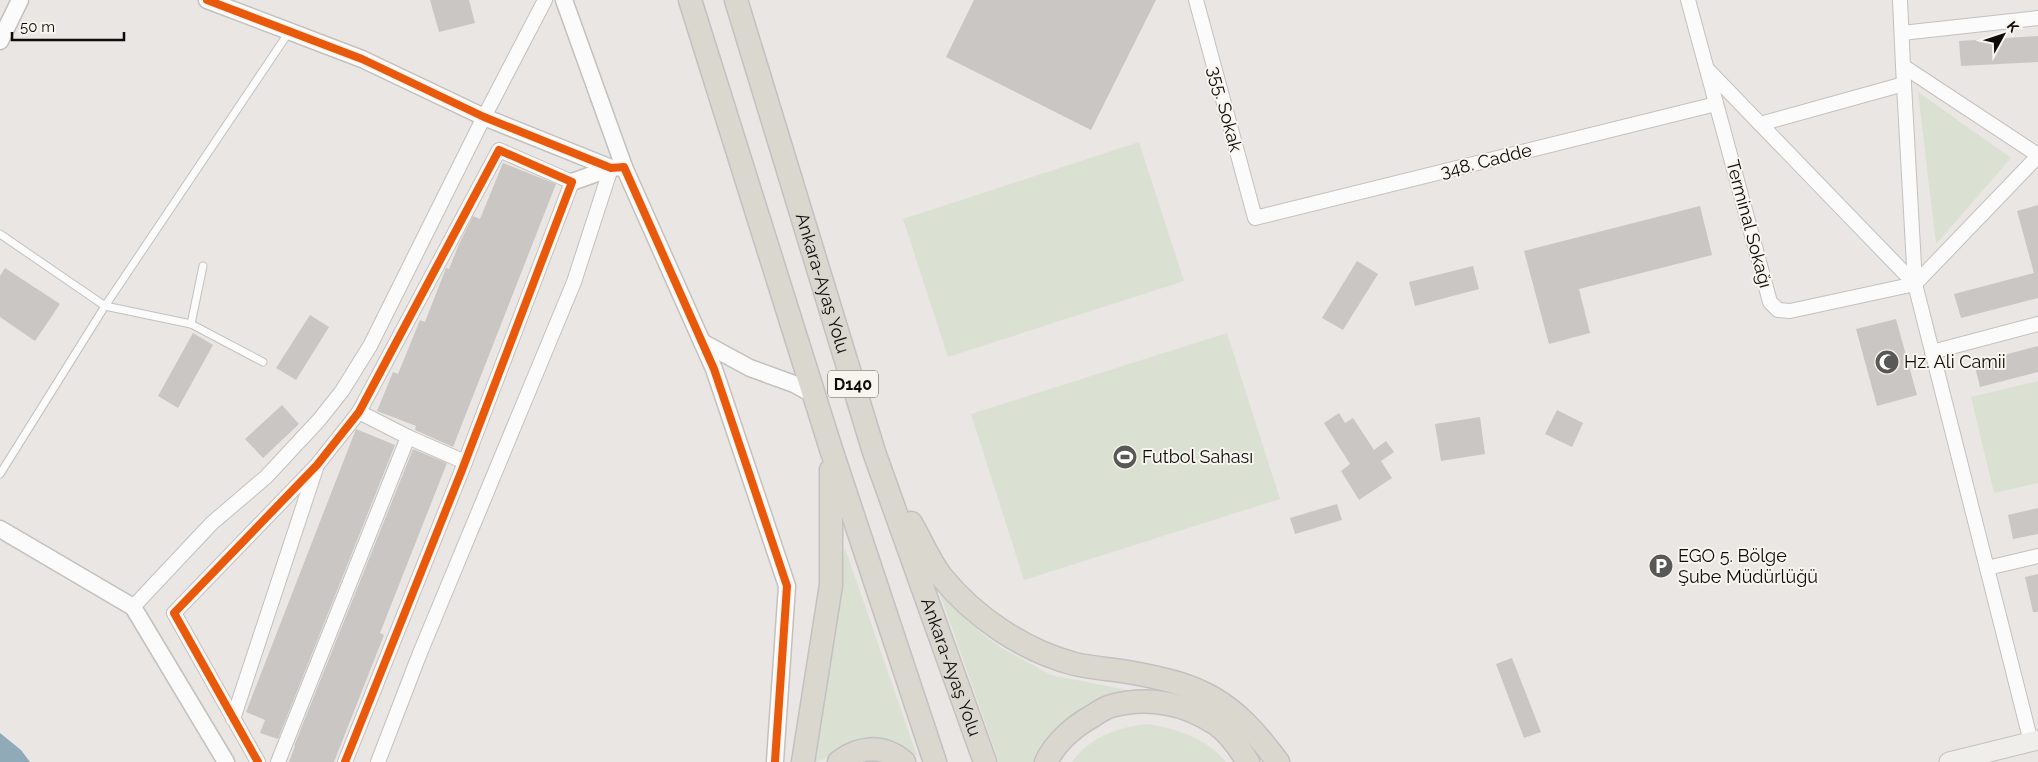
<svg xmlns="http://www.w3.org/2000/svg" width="2038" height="762" viewBox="0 0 2038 762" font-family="Raleway,sans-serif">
	<rect width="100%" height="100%" fill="#e9e6e3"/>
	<!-- green -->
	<g fill="#dae1d3">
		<path d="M1918 92 2011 158 1936 244Z"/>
		<path d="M1139 142 1184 281 948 357 903 219Z"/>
		<path d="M1227 333 1280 499 1024 580 971 414Z"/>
		<path d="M2038 381V483L1994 493 1971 397Z"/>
		<path d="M845 548 917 756C887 735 868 729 836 750 827 756 823 762 812 762Z"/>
		<path d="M940 594 980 632 1000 647 1051 675 1184 701 1131 703 1038 762H999Z"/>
		<path d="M1147 724C1178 729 1206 738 1226 762H1072C1090 737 1118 727 1147 724Z"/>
	</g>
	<!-- water -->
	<path fill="#90aab8" d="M0 733 21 750 30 762H0Z"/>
	<!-- building -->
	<g fill="#c9c6c4">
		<path d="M430 0H469L475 23 439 32Z"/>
		<path d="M974 0H1156L1091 130 946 57Z"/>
		<path d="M2038 36V62L1961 66 1959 41Z"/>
		<path d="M503 163 556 184 453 447 415 430 416 426 377 411 393 372 398 374 420 320 425 322 446 268 449 269 459 244 473 216 480 219Z"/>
		<path d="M2038 205V298L1961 318 1954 294 2034 273 2017 211Z"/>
		<path d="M1700 206 1712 255 1579 289 1590 333 1549 344 1524 251Z"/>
		<path d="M1357 261 1378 274 1343 330 1322 318Z"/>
		<path d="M1473 266 1479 289 1415 306 1409 282Z"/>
		<path d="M5 268 60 304 35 341 0 317V276Z"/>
		<path d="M310 315 329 327 296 380 276 368Z"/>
		<path d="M1896 319 1917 395 1877 406 1856 329Z"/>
		<path d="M193 333 213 345 178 408 158 396Z"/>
		<path d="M2038 346V372L1980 387 1974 363Z"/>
		<path d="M282 405 299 424 263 458 245 439Z"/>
		<path d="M1557 410 1583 423 1572 447 1545 434Z"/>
		<path d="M1339 413 1345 423 1353 418 1374 450 1386 441 1394 452 1381 461 1392 478 1359 500 1341 471 1350 464 1324 423Z"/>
		<path d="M1480 417 1485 454 1441 461 1435 424Z"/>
		<path d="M356 429 395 445 278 739 260 733 265 720 246 712Z"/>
		<path d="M413 449 447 463 380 633 384 635 334 762H289L295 746H294Z"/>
		<path d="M1337 504 1342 520 1295 534 1290 518Z"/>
		<path d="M2038 508V534L2013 539 2008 515Z"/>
		<path d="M2038 574V612H2033L2025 577Z"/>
		<path d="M1512 658 1541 732 1524 738 1496 664Z"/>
	</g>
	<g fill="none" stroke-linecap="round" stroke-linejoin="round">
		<defs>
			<g id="service">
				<path d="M0 234 105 306 191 324 263 362"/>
				<path d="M191 324 203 266"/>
				<path d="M0 474 105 306 289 32"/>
			</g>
			<g id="minor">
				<path d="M1196 0 1255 218 1716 104"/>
				<path d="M1688 0 1770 302 1778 310 1790 311 1915 284"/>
				<path d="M1900 0 1903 66 2038 155"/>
				<path d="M1902 33 2038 18"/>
				<path d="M1903 66 1915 284 2031 742"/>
				<path d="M1708 70 1915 284"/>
				<path d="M1760 124 1904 84"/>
				<path d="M1915 284 2038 156"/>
				<path d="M1932 352 2038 324"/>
				<path d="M359 412 408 437 465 462"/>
				<path d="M1987 568 2038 556"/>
				<path d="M133 607 212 523 266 477 319 420 342 391 370 346 484 117 545 0"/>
				<path d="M233 719 316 468"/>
				<path d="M258 762 174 613 317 465 359 412 499 150 572 182 462 470 345 762"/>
				<path d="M278 762 408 437"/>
				<path d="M378 762 420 653 574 282 611 168"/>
			</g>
			<g id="tertiary">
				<path d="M207 0 362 59 484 117 611 168 624 167 714 369 787 586 775 761"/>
				<path d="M564 0 624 167"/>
				<path d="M0 41 20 0"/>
				<path d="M572 182 611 168"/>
				<path d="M702 342 750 368 794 384 814 395"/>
				<path d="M0 529 133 607 226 762"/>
			</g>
			<path id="secondary" d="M1949 762 2038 740"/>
			<g id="trunk">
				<path d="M690 0 831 449 935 762"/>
				<path id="s1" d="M736 0 874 452 985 762"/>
				<path d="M911 523C921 540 929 560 941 576 974 617 1024 651 1075 664 1092 668 1110 669 1128 672 1203 685 1232 700 1278 762"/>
				<path d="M803 762 831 585V470"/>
				<path d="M839 762C860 746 883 744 904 762"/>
				<path d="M1046 762C1055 743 1073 727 1091 717 1097 713 1104 708 1111 706 1148 696 1185 703 1216 724 1229 733 1240 749 1248 762"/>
			</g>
		</defs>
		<!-- service casing -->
		<use href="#service" stroke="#c3c1be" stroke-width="9"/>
		<!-- minor casing -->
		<use href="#minor" stroke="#c3c1be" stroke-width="16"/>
		<!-- tertiary casing -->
		<use href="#tertiary" stroke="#c3c1be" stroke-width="19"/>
		<!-- secondary casing -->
		<use href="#secondary" stroke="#c3c1be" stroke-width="21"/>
		<!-- trunk casing -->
		<use href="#trunk" stroke="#c2c1bf" stroke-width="25"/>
		<!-- service -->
		<use href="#service" stroke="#fcfbfb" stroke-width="7"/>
		<!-- minor -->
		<use href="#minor" stroke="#fcfbfb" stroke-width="14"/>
		<!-- tertiary -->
		<use href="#tertiary" stroke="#fcfbfb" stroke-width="16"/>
		<!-- secondary -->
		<use href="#secondary" stroke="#efeeeb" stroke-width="19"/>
		<!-- trunk -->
		<use href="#trunk" stroke="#dad7cf" stroke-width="22"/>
		<defs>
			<g id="cycleway">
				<path d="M207 0 362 59 484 117 611 168 624 167 714 369 787 586 775 761"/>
				<path d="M258 762 174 613 317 465 359 412 499 150 572 182 462 470 345 762"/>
			</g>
		</defs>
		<!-- cycleway casing -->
		<use href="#cycleway" stroke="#f8f4ee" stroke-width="11"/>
		<!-- cycleway -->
		<use href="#cycleway" stroke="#e8590c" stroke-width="8"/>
	</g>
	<!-- icons -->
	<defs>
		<symbol id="mosque-disc" viewBox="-11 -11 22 22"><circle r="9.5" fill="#5a5856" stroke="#f8f4ee"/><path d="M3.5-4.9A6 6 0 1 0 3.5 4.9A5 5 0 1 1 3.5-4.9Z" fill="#fff"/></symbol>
		<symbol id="stadium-disc" viewBox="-11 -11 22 22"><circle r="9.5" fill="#5a5856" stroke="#f8f4ee"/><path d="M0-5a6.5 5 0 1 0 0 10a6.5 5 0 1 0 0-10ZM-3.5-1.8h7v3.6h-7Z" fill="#fff"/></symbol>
		<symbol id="parking-disc" viewBox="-11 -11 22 22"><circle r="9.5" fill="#5a5856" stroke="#f8f4ee"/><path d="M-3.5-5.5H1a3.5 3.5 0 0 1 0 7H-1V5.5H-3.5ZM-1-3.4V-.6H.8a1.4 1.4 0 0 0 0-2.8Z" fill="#fff"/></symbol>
	</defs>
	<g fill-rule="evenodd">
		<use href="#mosque-disc" x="1873" y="348" width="28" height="28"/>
		<use href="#stadium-disc" x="1111" y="443" width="28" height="28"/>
		<use href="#parking-disc" x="1647" y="552" width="28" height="28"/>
	</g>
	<g text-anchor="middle" stroke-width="4" stroke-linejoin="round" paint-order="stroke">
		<!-- shield labels -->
		<rect fill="#f8f4ee" stroke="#54524e" stroke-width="1" x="828" y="370.5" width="50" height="27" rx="4"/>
		<g font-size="16" font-weight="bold" fill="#0d0c0a">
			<text x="853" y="390">D140</text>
		</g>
		<!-- street labels -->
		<g font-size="18" fill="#0d0c0a" stroke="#f8f4ee">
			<text transform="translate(1225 109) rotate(75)" y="6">355. Sokak</text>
			<text transform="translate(1486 161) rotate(-14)" y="6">348. Cadde</text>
			<text transform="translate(1749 224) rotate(75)" y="6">Terminal Sokağı</text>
			<text dy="6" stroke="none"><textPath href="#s1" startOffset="296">Ankara-Ayaş Yolu</textPath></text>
			<text dy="6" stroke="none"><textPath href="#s1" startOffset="701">Ankara-Ayaş Yolu</textPath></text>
		</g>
		<!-- poi labels -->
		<g font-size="18" fill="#0d0c0a" stroke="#f8f4ee" text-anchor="start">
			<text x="1904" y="368">Hz. Ali Camii</text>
			<text x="1142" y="463">Futbol Sahası</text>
			<text x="1678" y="562">EGO 5. Bölge<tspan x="1678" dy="21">Şube Müdürlüğü</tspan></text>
		</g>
	</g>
	<!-- north arrow -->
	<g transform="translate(2003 35) rotate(50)" stroke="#f8f4ee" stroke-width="4" paint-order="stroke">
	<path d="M0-4L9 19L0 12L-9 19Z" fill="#0d0c0a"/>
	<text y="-8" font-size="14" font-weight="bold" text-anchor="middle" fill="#0d0c0a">K</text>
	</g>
	<!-- scale -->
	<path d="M12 32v8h112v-8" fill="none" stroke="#0d0c0a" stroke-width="2.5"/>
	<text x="20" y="32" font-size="15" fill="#0d0c0a" stroke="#f8f4ee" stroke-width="4" paint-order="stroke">50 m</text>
</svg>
